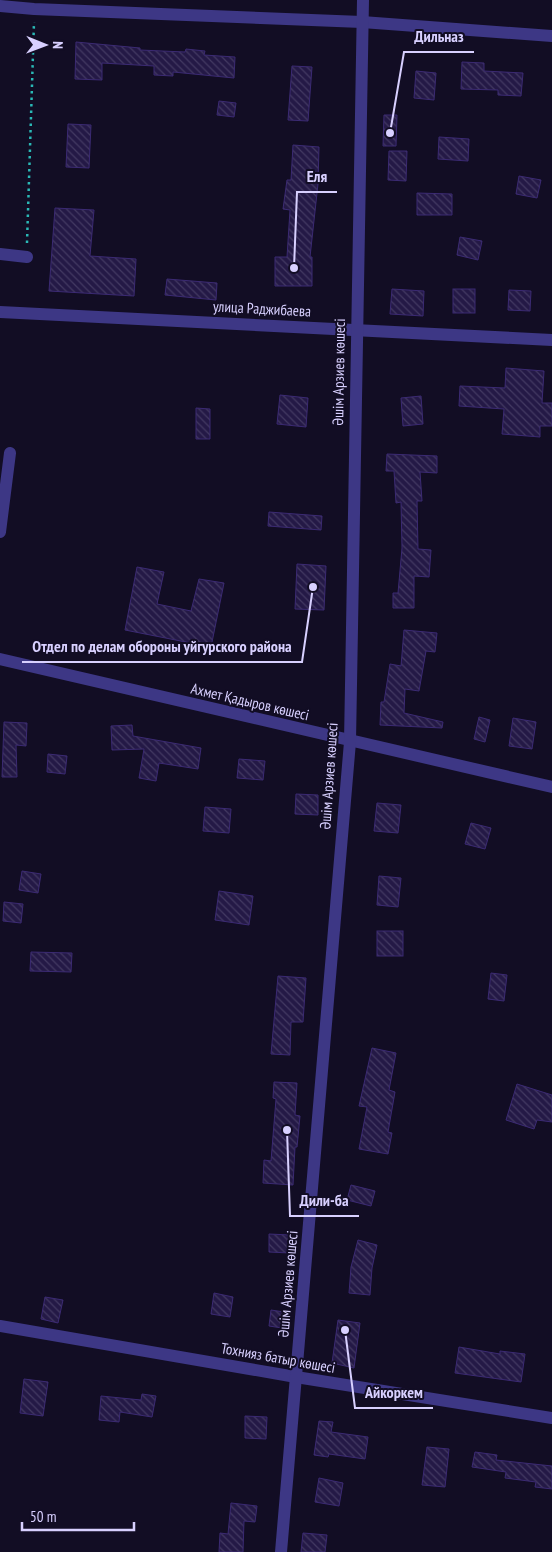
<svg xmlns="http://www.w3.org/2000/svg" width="552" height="1552" viewBox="0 0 552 1552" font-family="'PT Sans Narrow',sans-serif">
	<defs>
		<pattern id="building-back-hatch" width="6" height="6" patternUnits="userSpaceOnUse" patternTransform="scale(1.25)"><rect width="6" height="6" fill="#241946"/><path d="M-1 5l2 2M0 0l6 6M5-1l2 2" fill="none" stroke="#433962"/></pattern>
	</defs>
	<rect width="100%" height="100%" fill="#120d24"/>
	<!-- building -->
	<g fill="url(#building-back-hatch)" stroke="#3b2a73">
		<path d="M76 42 140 48V50L185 52 186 49 205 51 204 55 235 57 234 78 173 72V76L154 75V66L102 63V80L75 79Z"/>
		<path d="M462 62 484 63V71L523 73 521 96 498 95V90L461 89Z"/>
		<path d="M292 66 312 67 308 121 288 120Z"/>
		<path d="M416 71 436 73 434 100 414 98Z"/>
		<path d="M219 101 236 103 234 117 217 115Z"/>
		<path d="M384 115H397L396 146H383Z"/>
		<path d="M68 124 91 125 89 168 66 167Z"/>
		<path d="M439 137 469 139 468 161 438 159Z"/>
		<path d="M293 145 319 147 318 184 310 257H312V286H275V257H287L290 210 283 209 287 180H291Z"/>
		<path d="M389 151H407L406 181 388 180Z"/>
		<path d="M519 176 541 180 537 198 516 194Z"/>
		<path d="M417 193 452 194V215H417Z"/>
		<path d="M55 208 94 210 90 256 136 259 134 296 49 291Z"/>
		<path d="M460 237 482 241 478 260 457 255Z"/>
		<path d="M167 279 217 283 216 300 165 295Z"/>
		<path d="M392 289 424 291 423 316 390 314Z"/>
		<rect x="453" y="289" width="22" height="24"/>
		<path d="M509 290 531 291 530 311 508 310Z"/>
		<path d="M506 368 544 371 542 403H552V426H540V437L502 434 504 409 459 406 460 386 505 388Z"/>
		<path d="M280 395 308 398 306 427 277 424Z"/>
		<path d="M421 396 423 424 403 426 401 398Z"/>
		<path d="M196 408 210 409V439H196Z"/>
		<path d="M387 454 437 456V473L420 472 422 501H417L418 549 431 550 429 577 414 576V608H393V593H398L402 548 401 502 396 503 394 471H386Z"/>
		<path d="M269 512 322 516 321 530 268 526Z"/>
		<path d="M297 564 326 566 324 610 295 609Z"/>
		<path d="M137 567 164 572 157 604 191 611 199 579 224 583 211 647 125 630Z"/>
		<path d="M404 630 437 633 435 652 426 651 419 691 405 689 404 713 443 722 442 728 380 725 381 702H384L390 664 401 666Z"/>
		<path d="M479 717 490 720 485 742 474 739Z"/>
		<path d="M513 718 536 722 532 749 509 746Z"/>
		<path d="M4 722 27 723 26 746 16 745 17 777H2Z"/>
		<path d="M132 725 133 736 201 748 198 769 159 763 156 781 139 778 144 749 112 750 111 726Z"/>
		<path d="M48 754 67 756 65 774 47 772Z"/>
		<path d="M239 759 265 761 263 780 237 778Z"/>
		<path d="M296 794 318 795V815L295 814Z"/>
		<path d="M377 803 401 805 398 833 374 831Z"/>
		<path d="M205 807 231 809 229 833 203 831Z"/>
		<path d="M471 823 491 828 485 849 465 844Z"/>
		<path d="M22 871 41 874 38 893 19 890Z"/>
		<path d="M379 876 401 878 398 907 377 905Z"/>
		<path d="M219 891 253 896 249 925 215 920Z"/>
		<path d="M4 902 23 904 21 923 3 921Z"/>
		<rect x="377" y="931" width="26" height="25"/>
		<path d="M31 952 72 953 71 972 30 971Z"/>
		<path d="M491 973 507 975 504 1001 488 999Z"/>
		<path d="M278 976 306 978 303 1022H291L290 1055 271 1054Z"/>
		<path d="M372 1048 396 1053 389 1090 395 1092 388 1132 392 1133 388 1154 359 1149 367 1107 359 1106Z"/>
		<path d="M274 1082 297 1083 295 1115 300 1116 297 1147H295L293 1185 263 1183 264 1160 271 1161 276 1099 273 1098Z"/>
		<path d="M517 1084 552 1095V1122L537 1120 534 1129 506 1120Z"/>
		<path d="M351 1185 375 1191 371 1206 347 1200Z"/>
		<path d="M269 1234 290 1235V1253L269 1252Z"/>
		<path d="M358 1240 377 1245 372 1268 370 1295 349 1293 351 1267Z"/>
		<path d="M214 1293 233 1297 230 1317 211 1314Z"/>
		<path d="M45 1297 63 1300 58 1323 41 1319Z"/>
		<path d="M271 1310 284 1312 282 1328 269 1326Z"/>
		<path d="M338 1320 360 1323 354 1368 332 1363Z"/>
		<path d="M459 1347 500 1354V1351L525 1354 521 1382 455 1373Z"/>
		<path d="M24 1379 48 1382 43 1416 20 1413Z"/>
		<path d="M142 1394 156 1396 152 1417 120 1412 119 1422 99 1420 101 1396 141 1400Z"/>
		<path d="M245 1416 267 1417 266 1439 245 1438Z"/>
		<path d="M319 1421 333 1422 331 1432 368 1437 365 1459 329 1454 328 1457 314 1455Z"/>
		<path d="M427 1447 449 1449 445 1487 422 1485Z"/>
		<path d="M475 1452 497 1455 496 1460 552 1466V1489L535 1487 536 1482 505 1478 506 1472 472 1467Z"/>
		<path d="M319 1478 343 1483 339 1506 315 1502Z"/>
		<path d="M231 1503 257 1506 255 1522 244 1521 243 1552H219L220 1533 228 1534Z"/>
		<path d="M303 1533 327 1535 325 1552H301Z"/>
	</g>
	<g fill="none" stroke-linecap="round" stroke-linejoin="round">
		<!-- path -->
		<path stroke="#2ab9b6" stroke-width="2.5" stroke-dasharray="2.5 4" stroke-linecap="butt" d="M27 243 34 22"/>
		<!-- minor -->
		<g stroke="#3d3785" stroke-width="12">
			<path d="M0 6 34 9 362 22 552 36"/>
			<path d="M0 254 27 257"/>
			<path d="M0 312 552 340"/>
			<path d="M0 532 10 453"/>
			<path d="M0 659 552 787"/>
			<path d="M0 1326 296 1377 552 1418"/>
		</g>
		<!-- tertiary -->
		<path stroke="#3d3785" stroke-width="12" d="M281 1552 350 742 363 0"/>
	</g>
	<g text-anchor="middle" stroke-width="4" stroke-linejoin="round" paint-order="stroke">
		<!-- street labels -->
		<g font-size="15" fill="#d8d0ff" stroke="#120d24">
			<text transform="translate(262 309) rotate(3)" y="5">улица Раджибаева</text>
			<text transform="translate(339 372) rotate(-89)" y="5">Әшім Арзиев көшесі</text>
			<text transform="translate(250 702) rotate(13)" y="5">Ахмет Қадыров көшесі</text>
			<text transform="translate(329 776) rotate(-86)" y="5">Әшім Арзиев көшесі</text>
			<text transform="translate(288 1284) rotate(-85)" y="5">Әшім Арзиев көшесі</text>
			<text transform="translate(278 1358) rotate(10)" y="5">Тохнияз батыр көшесі</text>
		</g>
	</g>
	<!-- callouts -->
	<path fill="none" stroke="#d8d0ff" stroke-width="2" d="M390 133L404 52H474M294 268L297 192H337M313 587L302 662H22M287 1130L290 1216H359M345 1330L355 1408H433"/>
	<g fill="#d8d0ff" stroke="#120d24" stroke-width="2">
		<circle cx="390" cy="133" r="5"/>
		<circle cx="294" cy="268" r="5"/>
		<circle cx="313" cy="587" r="5"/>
		<circle cx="287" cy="1130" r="5"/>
		<circle cx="345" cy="1330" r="5"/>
	</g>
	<g font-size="16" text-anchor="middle" font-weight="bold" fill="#d8d0ff" stroke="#120d24" stroke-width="4" stroke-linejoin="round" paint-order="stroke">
		<text x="439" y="42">Дильназ</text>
		<text x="317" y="182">Еля</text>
		<text x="162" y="652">Отдел по делам обороны уйгурского района</text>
		<text x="324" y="1206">Дили-ба</text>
		<text x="394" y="1398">Айкоркем</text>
	</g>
	<!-- north arrow -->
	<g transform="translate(45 45) rotate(91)" stroke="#120d24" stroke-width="4" paint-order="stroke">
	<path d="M0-4L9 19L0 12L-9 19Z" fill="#d8d0ff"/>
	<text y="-8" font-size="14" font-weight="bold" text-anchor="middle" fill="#d8d0ff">N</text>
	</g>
	<!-- scale -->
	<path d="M22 1522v8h112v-8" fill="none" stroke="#d8d0ff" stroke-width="2.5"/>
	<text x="30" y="1522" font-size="15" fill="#d8d0ff" stroke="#120d24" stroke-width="4" paint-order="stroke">50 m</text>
</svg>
